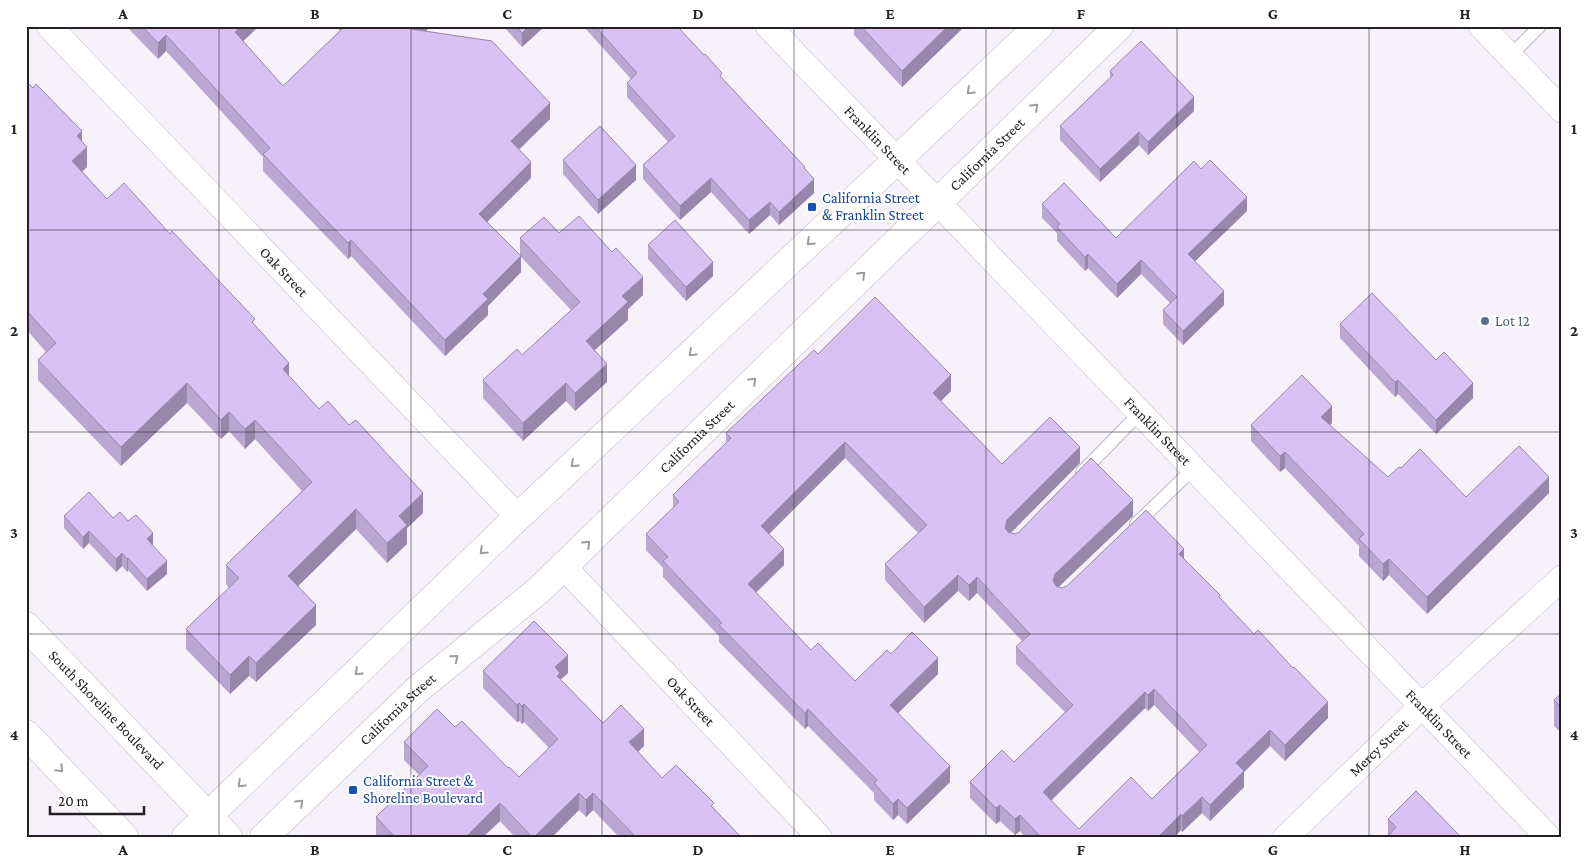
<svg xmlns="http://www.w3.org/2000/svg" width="1588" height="863" viewBox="0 0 1588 863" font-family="'Crimson Pro',serif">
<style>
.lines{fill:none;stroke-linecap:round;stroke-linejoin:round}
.lane-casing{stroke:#beb9c4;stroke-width:14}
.street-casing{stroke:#beb9c4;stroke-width:26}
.secondary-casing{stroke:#beb9c4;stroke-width:29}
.primary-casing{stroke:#beb9c4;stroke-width:29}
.lane{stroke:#fff;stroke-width:12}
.street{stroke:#fff;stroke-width:25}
.secondary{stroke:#fff;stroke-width:28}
.primary{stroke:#fff;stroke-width:28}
.wall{fill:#bba6d2;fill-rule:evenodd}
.shaded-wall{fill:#9987ab}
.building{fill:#dac1f4;stroke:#9987ab;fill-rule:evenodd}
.oneway{stroke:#9c9b9d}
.grid{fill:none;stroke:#232125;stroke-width:1;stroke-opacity:0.55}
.transit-dot{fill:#1a4fb4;stroke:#fff;stroke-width:2}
.service-dot{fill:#5c6f8a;stroke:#fff;stroke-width:2}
.labels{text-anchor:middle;stroke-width:4;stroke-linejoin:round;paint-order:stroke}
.street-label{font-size:15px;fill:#232125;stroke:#fff}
.transit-label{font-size:15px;fill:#164399;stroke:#fff;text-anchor:start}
.service-label{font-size:15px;fill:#4e5e75;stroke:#fff;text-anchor:start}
.neatline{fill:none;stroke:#232125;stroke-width:2}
.grid-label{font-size:16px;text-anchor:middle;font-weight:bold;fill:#232125}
</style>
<rect width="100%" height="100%" fill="#f7f1fc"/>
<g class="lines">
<defs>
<path id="lane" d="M1510,56L1540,26
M1082,472L1140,413
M1136,524L1193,469"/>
<g id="street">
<path id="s1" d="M49,26L518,517"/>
<path id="s2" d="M768,26L1548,837"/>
<path d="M1481,26L1562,110"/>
<path id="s3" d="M563,566L819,837"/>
<path id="s4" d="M1286,837L1422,706L1562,578"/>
</g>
<g id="secondary">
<path d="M186,837L518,517L1039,26"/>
<path id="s5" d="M264,837L418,689L539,590L1119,26"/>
</g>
<g id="primary">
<path id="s6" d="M26,626L228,837"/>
<path d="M26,734L124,837"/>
</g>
</defs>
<use href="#lane" class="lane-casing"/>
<use href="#street" class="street-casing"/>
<use href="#secondary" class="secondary-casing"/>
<use href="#primary" class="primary-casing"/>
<use href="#lane" class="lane"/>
<use href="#street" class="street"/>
<use href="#secondary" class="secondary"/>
<use href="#primary" class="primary"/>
</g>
<path class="wall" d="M126,26H259L243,41L283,86L340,31L336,26H431L426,31L550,119L519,150L531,178L487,222L520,256V238L559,233L643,295L628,309V320L595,350L607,382L575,411L566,401L523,441L483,398V380L522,355L571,310L521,257V272L488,306V315L445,356L351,256L348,259L263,171V157L166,51L158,59Z
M503,26H545L522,47Z
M583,26H677L722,78L805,169L814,193L779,225L770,215L749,234L711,192L680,220L643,179V165L668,142L627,97V83L631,79Z
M854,26H965L902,87L854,35Z
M1110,71L1194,111L1148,155L1139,145L1100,182L1060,140V126L1110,78Z
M26,85L82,142L87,167L82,171L107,199L170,234L255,325L289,376L319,409L423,513L407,528V544L387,563L356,529L298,586L316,625L256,682L249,676L230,694L186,649V629L229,588L226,584V565L302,491L255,439L245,449L229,431L221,439L187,403L121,466L38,380V360L46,352L26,329Z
M563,160L636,180L598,214L563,174Z
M1201,169L1247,211L1195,261L1224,305L1183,345L1163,324V310L1170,303L1141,274L1117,298L1088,268L1085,271L1057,241V233L1042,218V204L1116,238Z
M648,245L713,276L686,301L648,259Z
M1340,324L1436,360L1473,398L1436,434L1398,394L1395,397L1340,338Z
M818,354L951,391L941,401L1002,464L1080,463L1011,533L1015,534L1133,516L1059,587L1062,588L1184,558L1328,718L1285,761L1270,746L1244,772V787L1210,821L1202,813L1182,832L1181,830L1174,837H1025L1020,831L1015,835L1000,821L996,824L970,798V782L1014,762L1065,712L1016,664V647L1022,641L977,593L969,601L958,591L924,623L885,580V564L918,533L845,458L769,534L784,565L756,593L811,650L855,681L891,654L938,674L898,713L950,782L907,824L898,815L893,820L874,800V793L808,726L805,729L719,642V636L663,577V568L646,550V534L673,508V495L726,443V433ZM1154,705L1199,752L1152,799L1079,829L1051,801L1145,708L1148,711Z
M1332,423L1330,425L1388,477L1401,468L1466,497L1549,493L1427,614L1389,575L1383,581L1359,556V546L1285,468L1280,472L1251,441V425Z
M64,516L113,518L128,521L153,546L167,574L147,591L128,570L127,572L122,566L116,572L89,543L83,549L64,528Z
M483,671L568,673L560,680L603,723L644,746L638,752L662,778L714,808L741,837H619L593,810L586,817L579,810L552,837H515L500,821L483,837H378L376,835V817L419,775L404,760V742L455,727L519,777L549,748L524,722L522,724L519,721L517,722L483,688Z
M1562,693V734L1554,726V700Z
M1388,819L1461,837L1388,836Z"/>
<path class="shaded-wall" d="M242,26H259L235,49V32Z
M413,26H431L411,45V29Z
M529,26H545L522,47V33Z
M948,26H965L902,87V71Z
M166,35V51L158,59V43Z
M1194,97V111L1148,155V142Z
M550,103V119L511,157V141Z
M82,131V151L77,136Z
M1139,132V145L1100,182V169Z
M87,147V167L72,181V161Z
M531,162V178L479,230V214Z
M636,165V180L598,214V200Z
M711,178V192L680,220V206Z
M814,179V193L779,225V212Z
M1247,197V211L1188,268V254Z
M770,202V215L749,234V220Z
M351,240V256L348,259V243Z
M1088,254V268L1085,271V257Z
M521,256V272L488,306V315L445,356V340L483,294Z
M1141,260V274L1117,298V284Z
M713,262V276L686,301V287Z
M643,277V295L628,309V320L586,358V341L622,296Z
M1224,291V305L1183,345V331Z
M289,363V383L283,369Z
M607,364V382L575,411V393Z
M951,375V391L933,409V393Z
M1398,380V394L1395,397V382Z
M187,383V403L121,466V447Z
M566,383V401L523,441V423Z
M1473,383V398L1436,434V420Z
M1332,406V423L1321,433V417Z
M229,412V431L221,439V420Z
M255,420V439L245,449V429Z
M845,442V458L761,542V526Z
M1080,447V463L1007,536L1005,528L1007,520Z
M1285,452V468L1280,472V456Z
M1549,477V493L1427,614V597Z
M423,493V513L407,528V544L387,563V543L399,516Z
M1133,500V516L1055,590L1053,581L1055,574Z
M356,509V529L288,596V576Z
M89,531V543L83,549V537Z
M153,533V546L147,539Z
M784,549V565L748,600V584Z
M1184,549V565L1179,554Z
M122,553V566L116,572V559Z
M128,558V570L127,572V559Z
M1389,559V575L1383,581V564Z
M167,561V574L147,591V579Z
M958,575V591L924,623V607Z
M977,577V593L969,601V585Z
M316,605V625L256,682V663Z
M568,655V673L560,680V690L555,667Z
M249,656V676L230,694V675Z
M938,658V674L890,721V705Z
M1154,689V705L1148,711V695Z
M1145,692V708L1043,808V792Z
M1328,702V718L1285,761V745Z
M519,703V721L517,722V705Z
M524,704V722L522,724V706Z
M808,709V726L805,729V713Z
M644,729V746L629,760V742Z
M1270,730V746L1244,772V787L1210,821V805L1236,763Z
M950,766V782L907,824V808Z
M579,793V810L552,837H534Z
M593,793V810L586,817V800Z
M1202,797V813L1182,832V816Z
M898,799V815L893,820V804Z
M500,803V821L483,837H466Z
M1000,805V821L996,824V808Z
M1181,814V830L1174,837H1158Z
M1020,815V831L1015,835V819Z"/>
<path class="building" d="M142,26H242L235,32L283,86L345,26H413L411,29L492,41L550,103L511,141L531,162L479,214L521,256L483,294L488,299L445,340L351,240L348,243L263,154L270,148L166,35L158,43Z
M516,26H529L522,33Z
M595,26H677L704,55L705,54L722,73L720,76L805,167L804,168L814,179L779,212L770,202L749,220L711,178L680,206L643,165L675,136L627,83L637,73Z
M861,26H948L902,71Z
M1141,41L1194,97L1148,142L1139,132L1100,169L1060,126L1113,75L1110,71Z
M28,83L33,88L36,84L82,131L77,136L87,147L72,161L107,199L124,183L170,234L172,231L255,319L252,322L289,363L283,369L319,409L328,401L349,425L356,420L423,493L399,516L407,525L387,543L356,509L288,576L316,605L256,663L249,656L230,675L186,629L239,578L226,565L312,482L255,420L245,429L229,412L221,420L187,383L121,447L38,360L56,343L26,310V85Z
M600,126L636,165L598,200L563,160Z
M1210,160L1247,197L1188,254L1224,291L1183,331L1163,310L1177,297L1141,260L1117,284L1088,254L1085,257L1057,227L1060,224L1042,204L1064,183L1116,238L1194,161L1201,169Z
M579,216L612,252L616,248L643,277L622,296L628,302L586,341L607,364L575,393L566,383L523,423L483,380L517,349L522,355L580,302L520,238L544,217L559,233Z
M675,220L713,262L686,287L648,245Z
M1372,293L1436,360L1444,352L1473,383L1436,420L1398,380L1395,382L1340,324Z
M875,297L951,375L933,393L1002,464L1050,417L1080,447L1007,520L1005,528L1008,532L1015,534L1019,532L1091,458L1133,500L1055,574L1053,581L1056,586L1062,588L1067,586L1146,510L1184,549L1179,554L1220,595L1219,597L1254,634L1258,630L1293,668L1294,667L1328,702L1285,745L1270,730L1236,763L1244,771L1210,805L1202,797L1182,816L1181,814L1158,837H1041L1020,815L1015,819L1000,805L996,808L970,782L1002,750L1014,762L1073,705L1016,647L1030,634L977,577L969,585L958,575L924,607L885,564L927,525L845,442L761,526L784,549L748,584L811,650L818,643L855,681L887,650L891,654L912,632L938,658L890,705L950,766L907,808L898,799L893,804L874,783L877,780L808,709L805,713L719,625L722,623L663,561L668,557L646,534L679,502L673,495L731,438L726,433L814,350L818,354ZM1154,689L1207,745L1152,799L1131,777L1079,829L1043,792L1145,692L1148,695Z
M1302,375L1332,406L1321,417L1388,477L1399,467L1401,468L1420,449L1466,497L1519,446L1549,477L1427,597L1389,559L1383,564L1359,539L1364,534L1285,452L1280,456L1251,425Z
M89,492L113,518L120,512L128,521L136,515L153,533L147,539L167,561L147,579L128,558L127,559L122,553L116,559L89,531L83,537L64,516Z
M534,621L568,655L555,667L560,673L557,676L603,723L621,705L644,729L629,742L662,778L676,765L714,803L711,806L741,837H636L593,793L586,800L579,793L534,837H532L500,803L466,837H395L376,817L428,766L404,742L437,709L455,727L462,721L508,768L509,767L519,777L558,739L524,704L522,706L519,703L517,705L483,671Z
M1562,693V708L1554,700Z
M1416,791L1461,837H1387L1396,827L1388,819Z"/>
<defs><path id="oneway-chevron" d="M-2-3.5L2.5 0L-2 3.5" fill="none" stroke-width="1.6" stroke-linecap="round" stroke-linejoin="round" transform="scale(1.25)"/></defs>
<g class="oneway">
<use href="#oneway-chevron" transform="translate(970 91) rotate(137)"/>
<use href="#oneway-chevron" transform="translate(1035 107) rotate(-44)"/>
<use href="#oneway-chevron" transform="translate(810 242) rotate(137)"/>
<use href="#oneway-chevron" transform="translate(862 275) rotate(-44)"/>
<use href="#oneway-chevron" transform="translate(692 353) rotate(137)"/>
<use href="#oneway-chevron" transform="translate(753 381) rotate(-44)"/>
<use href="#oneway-chevron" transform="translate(574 464) rotate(137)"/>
<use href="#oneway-chevron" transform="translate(587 544) rotate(-44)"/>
<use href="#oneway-chevron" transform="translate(483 551) rotate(136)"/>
<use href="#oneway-chevron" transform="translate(455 658) rotate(-39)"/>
<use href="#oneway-chevron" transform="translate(358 672) rotate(136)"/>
<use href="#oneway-chevron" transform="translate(60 769) rotate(46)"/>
<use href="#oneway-chevron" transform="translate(241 784) rotate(136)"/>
<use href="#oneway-chevron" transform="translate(300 803) rotate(-44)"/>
</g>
<path class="grid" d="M219,26V837M411,26V837M602,26V837M794,26V837M986,26V837M1177,26V837M1369,26V837M26,230H1562M26,432H1562M26,634H1562"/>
<g class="transit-dot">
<rect x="807" y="202" width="10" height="10" rx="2.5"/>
<rect x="348" y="785" width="10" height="10" rx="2.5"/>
</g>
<circle class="service-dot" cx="1485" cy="321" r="5"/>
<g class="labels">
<g class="street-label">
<text dy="5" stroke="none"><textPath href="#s2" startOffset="158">Franklin Street</textPath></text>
<text dy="5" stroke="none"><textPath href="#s5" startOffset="995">California Street</textPath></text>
<text dy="5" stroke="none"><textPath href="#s1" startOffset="340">Oak Street</textPath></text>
<text dy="5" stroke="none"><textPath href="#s2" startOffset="562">Franklin Street</textPath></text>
<text dy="5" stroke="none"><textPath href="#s5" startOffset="590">California Street</textPath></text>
<text dy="5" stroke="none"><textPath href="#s3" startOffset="186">Oak Street</textPath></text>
<text dy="5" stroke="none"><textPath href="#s6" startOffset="116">South Shoreline Boulevard</textPath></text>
<text dy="5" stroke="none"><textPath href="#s5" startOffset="185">California Street</textPath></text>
<text dy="5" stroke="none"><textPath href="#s2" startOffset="968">Franklin Street</textPath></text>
<text dy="5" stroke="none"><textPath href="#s4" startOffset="129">Mercy Street</textPath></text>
</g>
<g class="transit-label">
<text x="822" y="203">California Street<tspan x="822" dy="17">&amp; Franklin Street</tspan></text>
<text x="363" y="786">California Street &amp;<tspan x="363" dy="17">Shoreline Boulevard</tspan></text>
</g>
<g class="service-label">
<text x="1495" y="326">Lot 12</text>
</g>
</g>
<rect width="1588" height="863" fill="none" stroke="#ffffff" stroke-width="55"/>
<path d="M50 806v8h94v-8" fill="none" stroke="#232125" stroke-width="2.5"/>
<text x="58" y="806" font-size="15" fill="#232125" stroke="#ffffff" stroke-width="4" paint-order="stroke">20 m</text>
<rect x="28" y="28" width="1532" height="808" class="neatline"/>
<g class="grid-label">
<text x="123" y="19">A</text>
<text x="315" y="19">B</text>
<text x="507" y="19">C</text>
<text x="698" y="19">D</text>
<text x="890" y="19">E</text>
<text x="1081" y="19">F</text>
<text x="1273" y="19">G</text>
<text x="1465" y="19">H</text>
<text x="14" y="134">1</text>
<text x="1574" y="134">1</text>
<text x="14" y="336">2</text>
<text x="1574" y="336">2</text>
<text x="14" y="538">3</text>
<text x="1574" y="538">3</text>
<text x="14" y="740">4</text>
<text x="1574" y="740">4</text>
<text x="123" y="855">A</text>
<text x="315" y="855">B</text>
<text x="507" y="855">C</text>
<text x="698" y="855">D</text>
<text x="890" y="855">E</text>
<text x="1081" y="855">F</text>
<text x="1273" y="855">G</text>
<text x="1465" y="855">H</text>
</g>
</svg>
